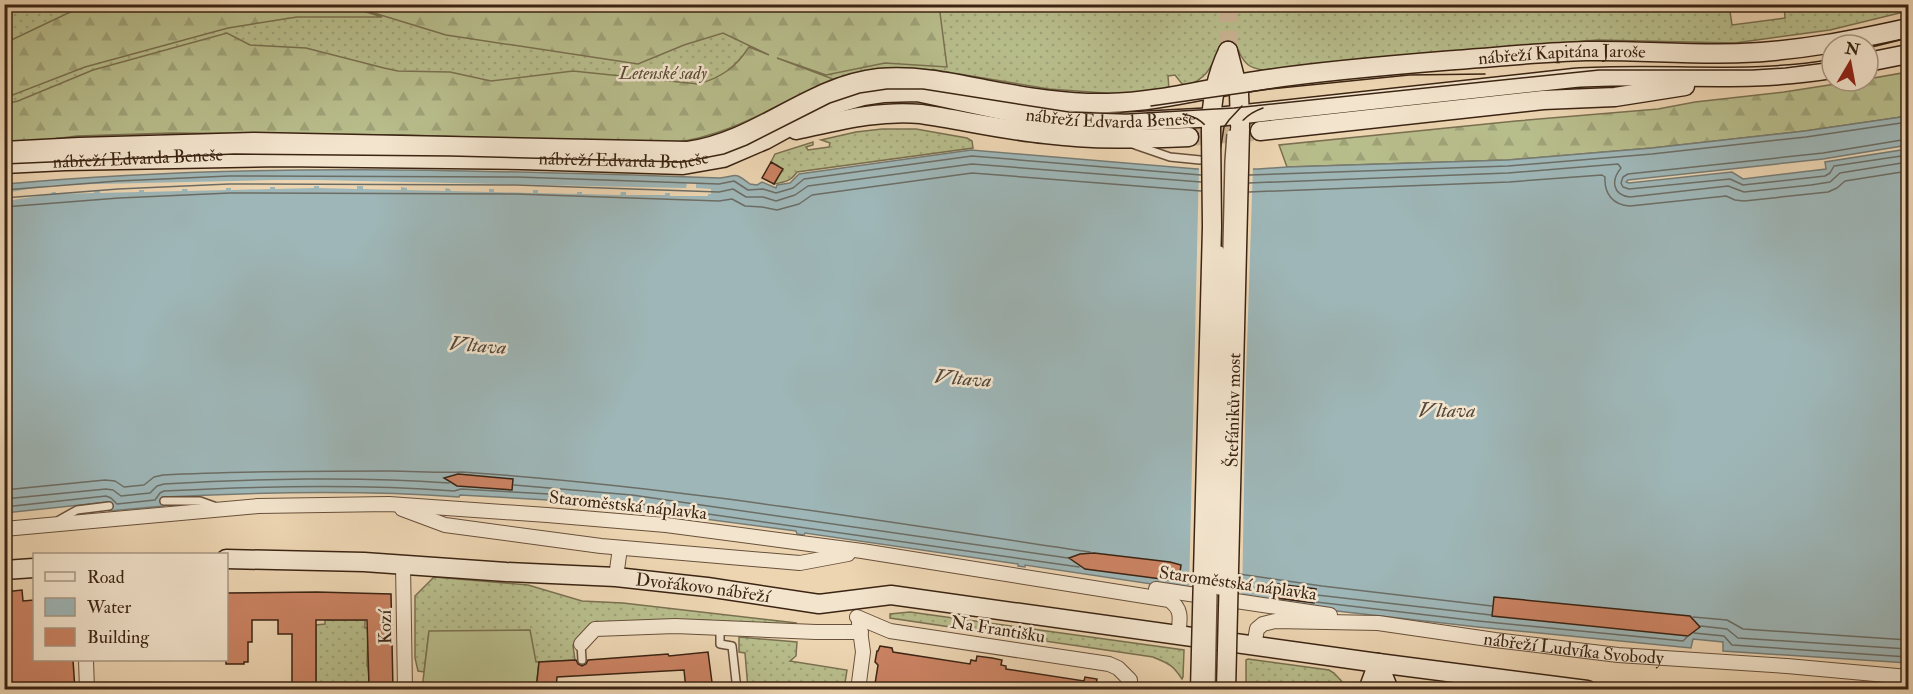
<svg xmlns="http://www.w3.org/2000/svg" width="1913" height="694" viewBox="0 0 1913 694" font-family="'IM FELL Double Pica',serif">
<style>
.grass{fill:url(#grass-dots);stroke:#7a7050;stroke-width:1.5}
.forest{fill:url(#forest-firs);stroke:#7a7050;stroke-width:1.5}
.garden{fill:#b8bd8c;stroke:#7a7050;stroke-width:1.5}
.water{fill:#9eb6b7;stroke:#767c75;stroke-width:1.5}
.pier{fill:#edd5b2}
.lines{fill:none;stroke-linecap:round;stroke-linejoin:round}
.shore{stroke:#6c6d65;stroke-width:1.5}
.building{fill:#cb8363;stroke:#3b2413;stroke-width:1.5}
.secondary-tunnel{stroke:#c9b292;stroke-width:18;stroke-dasharray:18 9;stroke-linecap:butt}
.lane-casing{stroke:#68503b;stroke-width:10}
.street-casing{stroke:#68503b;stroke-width:16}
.secondary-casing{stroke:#3b2413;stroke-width:21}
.lane{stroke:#f3e4cd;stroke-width:7}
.street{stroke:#f3e4cd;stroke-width:14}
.secondary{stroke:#f3e4cd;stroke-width:18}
.tram{stroke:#3b2413;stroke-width:1.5}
.lane-bridge-casing{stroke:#68503b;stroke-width:10;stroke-linecap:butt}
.secondary-bridge-casing{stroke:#3b2413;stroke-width:21;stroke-linecap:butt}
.lane-bridge{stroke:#f3e4cd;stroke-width:7}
.secondary-bridge{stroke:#f3e4cd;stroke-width:18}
.labels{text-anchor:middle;stroke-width:5;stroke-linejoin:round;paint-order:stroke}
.street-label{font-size:18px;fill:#3b2413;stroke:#f3e4cd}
.park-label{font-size:18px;font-style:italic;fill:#5a4a31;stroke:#f3e4cd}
.water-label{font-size:20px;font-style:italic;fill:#54483c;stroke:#f3e4cd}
</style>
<defs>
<pattern id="grass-dots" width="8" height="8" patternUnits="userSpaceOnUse" patternTransform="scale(1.5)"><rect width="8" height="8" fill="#b8bd8c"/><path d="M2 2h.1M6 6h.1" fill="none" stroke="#9fa278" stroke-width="1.8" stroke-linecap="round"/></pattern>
<pattern id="forest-firs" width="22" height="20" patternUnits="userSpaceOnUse" patternTransform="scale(1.5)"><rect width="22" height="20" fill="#b8bd8c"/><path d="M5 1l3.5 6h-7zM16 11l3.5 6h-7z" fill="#9fa278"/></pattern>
</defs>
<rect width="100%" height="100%" fill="#edd5b2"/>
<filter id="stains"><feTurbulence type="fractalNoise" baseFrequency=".00333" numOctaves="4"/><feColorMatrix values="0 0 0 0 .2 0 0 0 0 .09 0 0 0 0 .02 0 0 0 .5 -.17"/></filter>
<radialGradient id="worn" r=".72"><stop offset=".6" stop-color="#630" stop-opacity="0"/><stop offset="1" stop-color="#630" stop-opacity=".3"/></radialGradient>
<path class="grass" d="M1729,4L1732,25L1785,18L1784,5H1908V11L1830,30L1735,43L1597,40L1263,70C1249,68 1245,64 1239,52L1217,53C1211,70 1204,79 1187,86L1182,84L1175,75L1168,76L1169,89L1139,93L1118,94L1049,89L935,70L894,68L875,70L833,79L727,130L688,141L645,143L403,135L171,133L77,136L5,145L4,5Z
M882,129H916L967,138L972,141L973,148L797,172C791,181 785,182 774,184L782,169L771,162L775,154L813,142V145L806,147L808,150L829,147L830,143L821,140L856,132Z
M434,577L528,585L582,601L623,603L796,623L795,626L701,620L590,624L573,646L575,660L536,662L429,632L424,672L418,671L415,658V596Z
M910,612L1184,650L1183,677L1182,679C1172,664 1169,664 1153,657L890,618V614Z
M325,620H365V628H368L367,666L368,667L370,689H322V686H316V625L325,624Z
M739,637L797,642L796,656L790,661L847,670L844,689H748L745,653L739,652Z
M1248,659L1329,670L1334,673L1349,689H1246V660Z"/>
<path class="forest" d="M341,4L382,17H297L228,28L85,67L5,98V43L85,5Z
M348,5H939L947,67L885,63L826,75L777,58L833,79C779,103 730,137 670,143L403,135L171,133L77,136L5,145V104L18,101L93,70L227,33L250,45L306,48L384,68L398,71L450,72L491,81L573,71L698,84C721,78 736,67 749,47L769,55L723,33L684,45L638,64L446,35Z
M1908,72V116L1805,131L1652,148L1508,160L1287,167L1279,145L1516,121L1658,109L1695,102L1784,92L1855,81H1868V79Z"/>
<path class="garden" d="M530,630L536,662H539L536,689H422L429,631Z"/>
<path class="water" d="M1908,116V145L1823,159L1628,180L1626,182L1629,183L1732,172L1743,179L1826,169L1825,162L1908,149V663L1723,651V642L1693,639L1691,648L1478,627L1319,609L1025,565V567L1018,566V564L805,533L804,535L797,534L796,531L629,509V510H621L620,508L548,500L460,495L459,497C361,490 262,492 164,497V506L109,511L108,502L5,513L4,185L6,184C243,162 482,170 720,178C738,176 733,171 750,184L757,185L762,182L776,188L777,185L790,183L799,174L971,150L1197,169H1258L1287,167L1508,160L1652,148L1805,131Z"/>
<path class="pier" d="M1199,166H1253L1246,375L1242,600L1189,592Z
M273,180H316L686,188L687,183H696V188L711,189V194H708V196H670V193H665V195H626V192H621L620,195L582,194V192H577V194L538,193V190H533V193L494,192V189H489V192L451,191L450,189L446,188L445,191L407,190V188L401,187V190L363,189V186H357V189L319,188V186H314V188L275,189V187H270V189L231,190V188H226V190L188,191L187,189H182V191L144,192V190H139V192L100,193V191H95L94,193L56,194V192H52L51,194L13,200L12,198L8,199V201L5,202V193L52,185Z"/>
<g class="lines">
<path class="shore" d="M1908,139L1823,153L1628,174L1623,177L1621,183L1623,187L1629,189L1730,179L1743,185L1825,176L1830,173L1834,166L1908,155
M1249,175L1508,166L1652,154L1806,137L1908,122
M1249,183L1508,173L1618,164L1621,168C1611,180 1612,195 1630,197L1728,186L1744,192L1811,185L1830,182L1840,173L1908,162
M4,190L118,181L229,176L517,177L719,184L734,181L748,190L763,189L776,193L793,188L804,179L972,156L1201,175
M1249,192L1509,182L1602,175L1605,177C1604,194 1613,205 1630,206L1726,196L1735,200L1744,201L1828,192L1837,188L1845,181L1908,171
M4,198L118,189L229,184L516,185L719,192L733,189L746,197H763L776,201L795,195L808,186L972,164L1201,182
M4,207L119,198L230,193L516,194L719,201L732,199L745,206L762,207L777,210L799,204L812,195L972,173L1201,191
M514,485L632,495L1068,558
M4,490L105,480L115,481L124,487L144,485L154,477L163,475C238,471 313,471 389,471C413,471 438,473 462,472C673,486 881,521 1090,552
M4,499L106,489L113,490L121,496L150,493L157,486L164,484C258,479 354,476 449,483
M4,507L106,496L111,498L117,504L155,500L160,493L164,491C261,486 358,484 454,491L461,489L549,494L620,502L625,504L631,503L1079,567
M1239,574L1322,586L1492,606
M1317,595L1491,615
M1316,602L1478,621L1683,641L1687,637
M1693,617L1727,620L1743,629L1908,640
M1701,626L1727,629L1738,638L1908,649
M1694,633L1724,636L1732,645L1908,657"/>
</g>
<path class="building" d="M771,162L783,169L774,184L762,178Z
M458,474L513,479L512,490L457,486L444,478Z
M1094,553L1170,562L1181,565L1179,579L1169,580L1085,569L1069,558L1080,554Z
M1278,584L1316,589L1314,603L1276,598Z
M22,590L23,601L34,600V660H73L75,690H4V592Z
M317,592L391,594L393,690H370V686H369L367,620H316V690H292V634H278V620H252V642H248V662H244V664H226V593Z
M1494,597L1690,616L1700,627L1688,636L1492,616Z
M880,646L892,648L893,652L970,664L971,660L976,661L977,656L992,658L1002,660L1001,665L1006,666V669L1084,681L1085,677L1097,679L1095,690H874L878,665L875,662L877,651H878Z
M708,652L713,690H686L684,670L557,677L556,690H536L539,662L576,660L578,664L582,666L586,664L588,660L668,654L669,656Z"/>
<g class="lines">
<path class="secondary-tunnel" d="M1228,4V51
M1189,137L1253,132"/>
<defs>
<path id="lane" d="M1135,145L1170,157L1200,160
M164,501H200L214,506
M59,520L77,510L109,506
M720,627V644L732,646L737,690
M581,644L582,660"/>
<g id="street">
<path d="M402,509L445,525L601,546L800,563L848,554"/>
<path d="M4,529L258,506L389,504L547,515L666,525L862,551L1169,600C1183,609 1180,620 1178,635"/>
<path d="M403,564L405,690"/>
<path d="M616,577L620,548"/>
<path d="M1156,589L1330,615"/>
<path d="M857,617L890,631L1109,664L1118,668L1130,680L1129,690"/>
<path d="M581,644L595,629L675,626L816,632H861"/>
<path id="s1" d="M1254,646L1257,629L1263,624L1275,621L1378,623L1495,640L1618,655L1787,666L1908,677"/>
<path d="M86,660L87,690"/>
<path d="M858,690L863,652L859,623"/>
</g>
<g id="secondary">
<path d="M1228,51L1239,93L1240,125"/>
<path d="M1868,62L1908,54"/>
<path d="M796,130C838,121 878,110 921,114C962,120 1003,130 1045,134C1093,140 1140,139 1189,137"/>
<path d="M1211,130C1211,101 1216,76 1228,51"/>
<path d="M1260,131L1543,100L1615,97L1685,86"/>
<path id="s2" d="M4,151L79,147L254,142L688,151C759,141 808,86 879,78C915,75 949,82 984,89C1025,97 1067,104 1108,103C1162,102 1215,86 1269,79C1330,70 1393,65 1455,60C1499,57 1542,52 1586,51C1638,50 1690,55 1742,53C1798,51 1854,40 1908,28"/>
<path id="s3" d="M4,164L65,161L281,157L522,160L683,165L723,158L765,140L807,117L835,104L863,96L883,93L917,92L1015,113L1073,120L1122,122L1217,117L1574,78C1660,72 1747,84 1832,69"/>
<path id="s4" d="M226,559L364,562L506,572L616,577L707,587L819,604L891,595L1378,663L1587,690"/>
<path d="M4,570L34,568"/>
<path d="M1378,663L1389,690"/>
<path d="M1368,690L1378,663"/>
</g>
</defs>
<use href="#lane" class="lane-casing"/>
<use href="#street" class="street-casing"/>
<use href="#secondary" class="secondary-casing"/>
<use href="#lane" class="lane"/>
<use href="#street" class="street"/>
<use href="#secondary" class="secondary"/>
<g class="tram">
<path d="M1868,48L1908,38"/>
<path d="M1151,106L1270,89L1409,75L1485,74"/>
<path d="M1183,114C1202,117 1215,132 1218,150"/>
<path id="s5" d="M4,164L234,154L450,156L683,162L724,154L747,145L830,103L860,93L887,89H923L1069,112L1126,114L1234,108L1599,70H1752L1785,68L1832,62"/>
<path d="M1229,192C1229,158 1225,121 1263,108"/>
<path d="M1211,690L1220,252V152L1224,127L1229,120L1242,106"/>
</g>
<defs>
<path id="lane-bridge" d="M1219,591L1229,161L1231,134
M1211,690L1220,250"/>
<g id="secondary-bridge">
<path d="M1200,690L1212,227L1211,131"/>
<path id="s6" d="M1226,690L1240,129"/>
</g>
</defs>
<use href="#lane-bridge" class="lane-bridge-casing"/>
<use href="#secondary-bridge" class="secondary-bridge-casing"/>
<use href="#lane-bridge" class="lane-bridge"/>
<use href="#secondary-bridge" class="secondary-bridge"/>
</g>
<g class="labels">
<g class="street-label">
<text dy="6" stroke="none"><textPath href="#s2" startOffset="1578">nábřeží Kapitána Jaroše</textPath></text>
<text dy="6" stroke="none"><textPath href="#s3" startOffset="1124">nábřeží Edvarda Beneše</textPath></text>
<text dy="6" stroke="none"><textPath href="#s5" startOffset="134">nábřeží Edvarda Beneše</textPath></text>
<text dy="6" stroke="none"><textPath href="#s5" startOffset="620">nábřeží Edvarda Beneše</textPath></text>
<text dy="6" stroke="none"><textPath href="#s6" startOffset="280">Štefánikův most</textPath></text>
<text transform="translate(628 505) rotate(6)" y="6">Staroměstská náplavka</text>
<text transform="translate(1238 583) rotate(8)" y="6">Staroměstská náplavka</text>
<text dy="6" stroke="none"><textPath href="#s4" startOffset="478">Dvořákovo nábřeží</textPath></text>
<text transform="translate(385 627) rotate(-91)" y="6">Kozí</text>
<text transform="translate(998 629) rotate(9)" y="6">Na Františku</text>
<text dy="6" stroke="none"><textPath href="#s1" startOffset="338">nábřeží Ludvíka Svobody</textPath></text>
</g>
<g class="park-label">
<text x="663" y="79">Letenské sady</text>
</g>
<g class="water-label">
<text transform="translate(478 345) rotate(4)" y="7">Vltava</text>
<text transform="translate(963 378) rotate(4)" y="7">Vltava</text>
<text x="1447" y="417">Vltava</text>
</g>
</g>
<rect width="1913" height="694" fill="none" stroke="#edd5b2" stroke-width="24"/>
<rect x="6" y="6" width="1901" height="682" fill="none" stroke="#3b2413" stroke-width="3"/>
<rect x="12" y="12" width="1889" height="670" fill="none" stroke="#3b2413" stroke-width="1.5"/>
<rect x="33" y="553" width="195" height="108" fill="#f3e4cd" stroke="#a99783" stroke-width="1.5"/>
<rect x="45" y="572" width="30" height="9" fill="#f3e4cd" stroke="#a99783" stroke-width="1.5"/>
<text x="87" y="583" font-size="18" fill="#3b2413">Road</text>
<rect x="45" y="598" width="30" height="18" fill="#9eb6b7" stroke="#a99783" stroke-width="1.5"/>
<text x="87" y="613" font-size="18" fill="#3b2413">Water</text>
<rect x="45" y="628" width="30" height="18" fill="#cb8363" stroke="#a99783" stroke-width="1.5"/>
<text x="87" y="643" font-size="18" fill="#3b2413">Building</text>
<g transform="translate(1850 63) rotate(10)"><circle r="28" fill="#f3e4cd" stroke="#a99783" stroke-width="1.5"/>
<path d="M0-4.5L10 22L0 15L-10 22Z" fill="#8f2418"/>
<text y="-9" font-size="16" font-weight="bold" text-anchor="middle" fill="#3b2413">N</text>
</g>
<rect width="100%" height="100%" filter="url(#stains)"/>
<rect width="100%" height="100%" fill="url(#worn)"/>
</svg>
